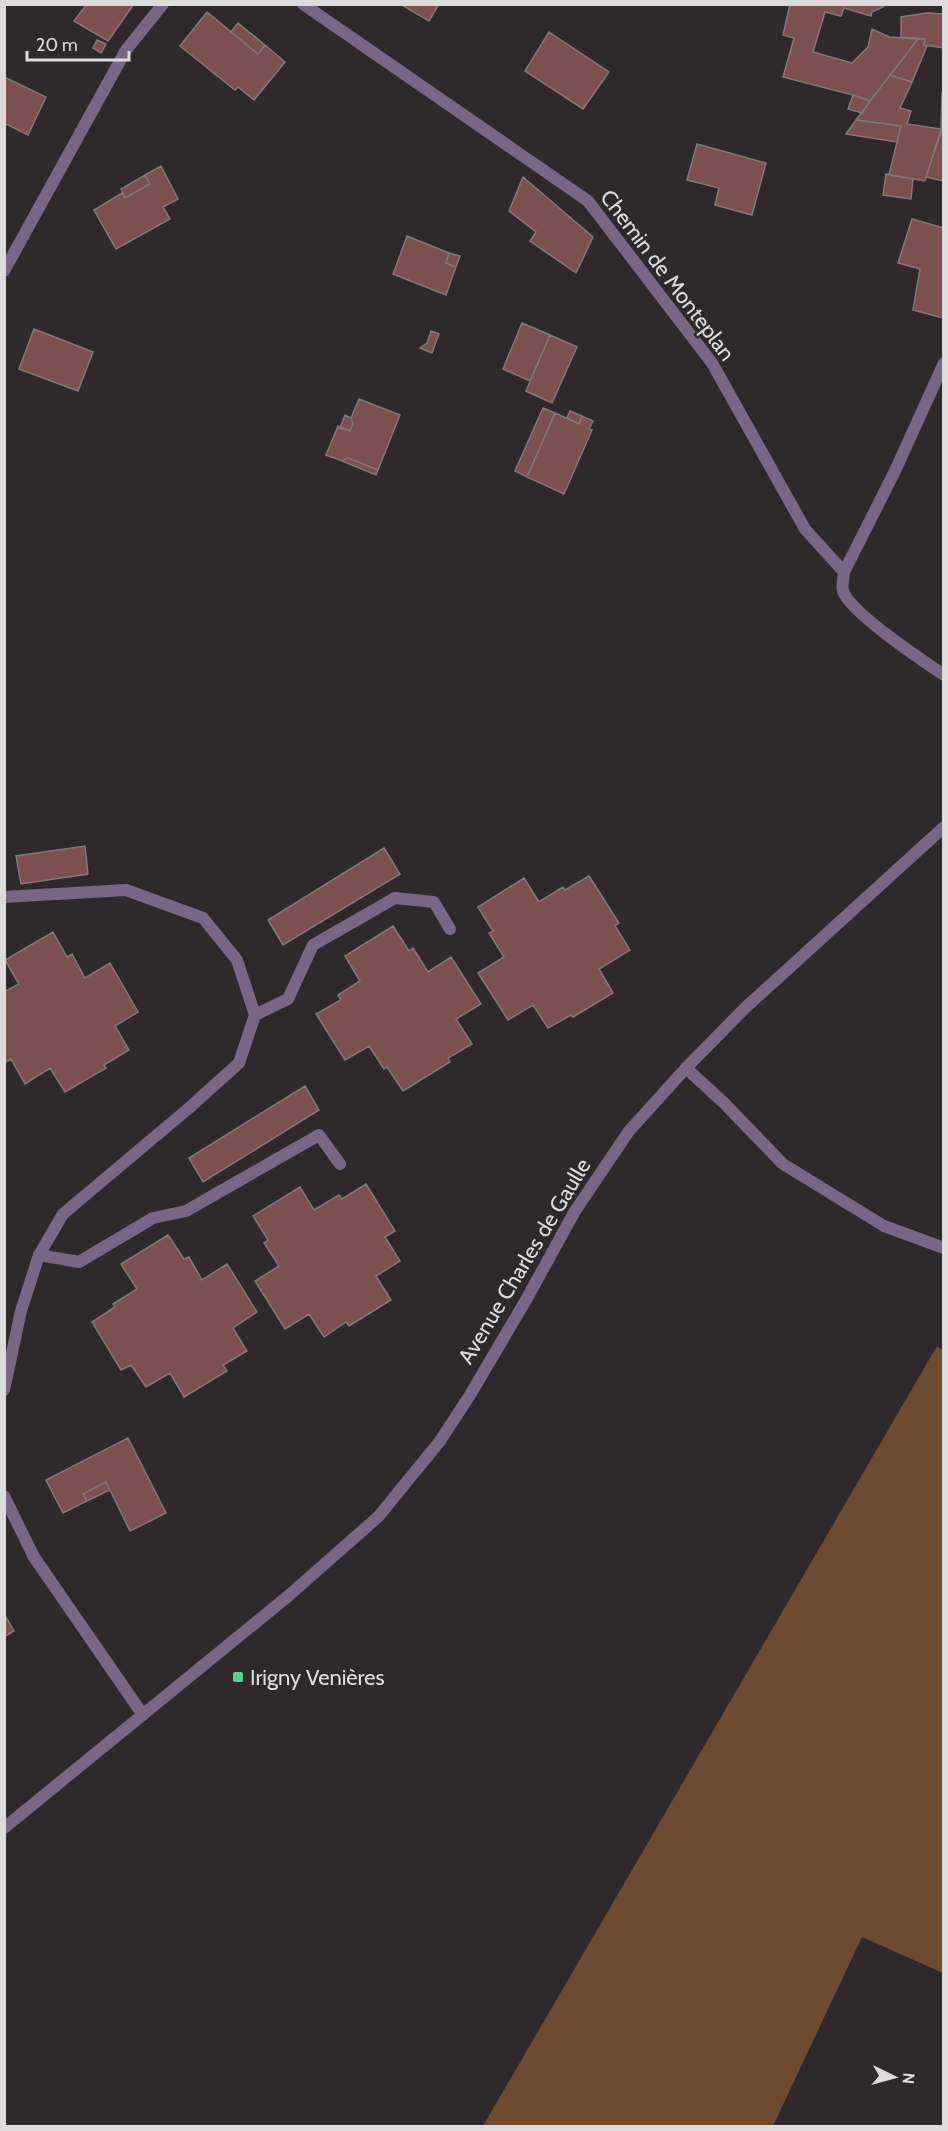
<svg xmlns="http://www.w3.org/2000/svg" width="948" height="2131" viewBox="0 0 948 2131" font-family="Cabin,sans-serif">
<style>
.forest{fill:#6d4a32}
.building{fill:#7c504f;stroke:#817979;stroke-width:1.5}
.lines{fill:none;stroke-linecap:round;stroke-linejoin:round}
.service{stroke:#796585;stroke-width:12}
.minor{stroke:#796585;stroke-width:12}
.tertiary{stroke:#796585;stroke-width:12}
.poi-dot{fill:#54d396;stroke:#2f292c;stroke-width:2}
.labels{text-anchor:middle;stroke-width:5;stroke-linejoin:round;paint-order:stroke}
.street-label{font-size:22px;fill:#dedbdc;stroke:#2f292c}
.poi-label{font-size:22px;fill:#dedbdc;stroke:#2f292c;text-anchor:start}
</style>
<rect width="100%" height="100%" fill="#2f292c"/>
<path class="forest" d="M937,1346L944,1352L943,1973L862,1937L773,2126H483Z"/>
<path class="building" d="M87,4H134L108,41L74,21Z
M400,4H439L429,21Z
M790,4H884L883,7L872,12L871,16L844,8L841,16L825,12L813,52L852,63L868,47L872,29L889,37L918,39L870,101L853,95L783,77L794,38L783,35Z
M207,12L258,54L265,45L285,62L254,100L238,87L235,90L180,46Z
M927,13L944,14V48L924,45L925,39L901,37V17Z
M238,23L265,45L258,54L231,32Z
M549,32L609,72L583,109L525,71Z
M918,39H925L924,45L927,46L912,82L890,75Z
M97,40L106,44L101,53L93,48Z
M890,75L912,82L900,108L911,111L907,124L941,129L925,181L889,175L901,126L856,120Z
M4,77L46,97L28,135L4,123Z
M942,93H944V181L926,177L941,132Z
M853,95L870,101L862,113L848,109Z
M856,120L901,126L897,142L846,134Z
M697,144L766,163L752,215L715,205L719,188L687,180Z
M161,166L178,199L163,207L170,219L116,249L94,210L122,193L125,198L150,184L145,175Z
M886,174L913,179L911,199L883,195Z
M145,175L150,184L125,198L121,189Z
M523,177L593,237L576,273L530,241L536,232L509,211Z
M912,219L944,228L943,318L913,310L920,269L898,263Z
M407,236L449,253L446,263L456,267L446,295L393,274Z
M449,253L460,256L456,267L446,263Z
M522,323L550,335L530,381L503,369Z
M34,329L93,352L78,391L19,369Z
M431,331L439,334L432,353L420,348L427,343Z
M550,335L577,347L552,403L526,391Z
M359,399L400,415L378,470L348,458L342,461L326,455L338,426L350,431L353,424L351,418Z
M543,408L555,413L527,477L515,471Z
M570,411L582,416L579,424L567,418Z
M555,413L579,424L582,416L593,421L589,429L592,430L564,494L527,477Z
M345,415L351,418L353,424L350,431L340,428Z
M348,458L378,470L376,475L342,461Z
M85,846L88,874L21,884L16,856Z
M384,848L400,874L283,945L268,920Z
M589,876L619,923L615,926L630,950L599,969L613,993L573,1017L571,1015L548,1028L533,1005L508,1020L478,973L504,957L489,933L493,931L478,907L524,878L539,902L563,887L565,890Z
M393,926L409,951L413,948L428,972L451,957L481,1004L456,1019L472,1044L448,1058L450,1062L403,1091L387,1067L384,1069L369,1046L345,1060L316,1014L341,1000L338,995L360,981L345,956Z
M53,932L67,957L72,954L85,978L110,963L138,1012L115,1026L129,1050L104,1065L106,1068L65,1092L50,1068L25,1084L11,1059L4,1063V992L19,984L5,960Z
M305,1086L319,1110L203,1182L189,1158Z
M366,1184L395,1231L385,1237L400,1261L376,1276L391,1300L349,1326L346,1322L324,1337L309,1314L285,1329L255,1281L279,1266L264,1243L268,1240L253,1216L300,1187L314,1210L339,1195L342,1199Z
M168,1235L184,1259L189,1257L202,1280L227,1264L257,1312L233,1328L247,1351L223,1365L227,1371L184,1397L170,1373L146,1387L131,1365L121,1370L92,1322L115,1307L113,1304L137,1289L121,1264Z
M128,1438L166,1513L130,1531L106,1482L83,1494L87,1501L63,1513L46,1480Z
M106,1482L110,1490L87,1501L83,1494Z
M4,1614L14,1631L4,1637Z"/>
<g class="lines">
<path class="service" d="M255,1015L288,999L313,945L395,898L434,902L450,929
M686,1068L724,1103L783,1164L884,1226L944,1248
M39,1255L79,1262L153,1218L186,1211L319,1135L340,1164"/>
<path class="minor" d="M303,4L588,201L712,363L805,529L844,572
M4,271L126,50L163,4
M944,363L895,471L844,572C844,578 841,586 843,591C850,612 923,661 944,675
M4,897L126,890L203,918L237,960L255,1015L239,1063L189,1108L63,1214L39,1255L21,1311L4,1390
M4,1496L34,1557L143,1715"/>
<path class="tertiary" d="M4,1828L287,1597L378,1517L440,1441L470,1395L526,1300L575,1211L629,1131L686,1068L745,1008L944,827"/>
</g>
<rect class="poi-dot" x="232" y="1671" width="12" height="12" rx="3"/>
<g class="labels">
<g class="street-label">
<text transform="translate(668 275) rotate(53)" y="8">Chemin de Monteplan</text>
<text transform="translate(524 1261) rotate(-59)" y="8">Avenue Charles de Gaulle</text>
</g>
<g class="poi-label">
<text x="250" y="1685">Irigny Venières</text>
</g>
</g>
<rect width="948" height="2131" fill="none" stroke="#dedbdc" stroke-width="12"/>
<g transform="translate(894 2077) rotate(95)" stroke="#2f292c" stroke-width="4.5" paint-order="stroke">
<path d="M0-4.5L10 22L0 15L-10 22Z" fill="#dedbdc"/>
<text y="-9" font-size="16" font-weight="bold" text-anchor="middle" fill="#dedbdc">N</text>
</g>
<path d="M27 51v9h102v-9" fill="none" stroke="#dedbdc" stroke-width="3"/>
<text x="36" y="51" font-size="18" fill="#dedbdc" stroke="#2f292c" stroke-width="4.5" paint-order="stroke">20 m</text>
</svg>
